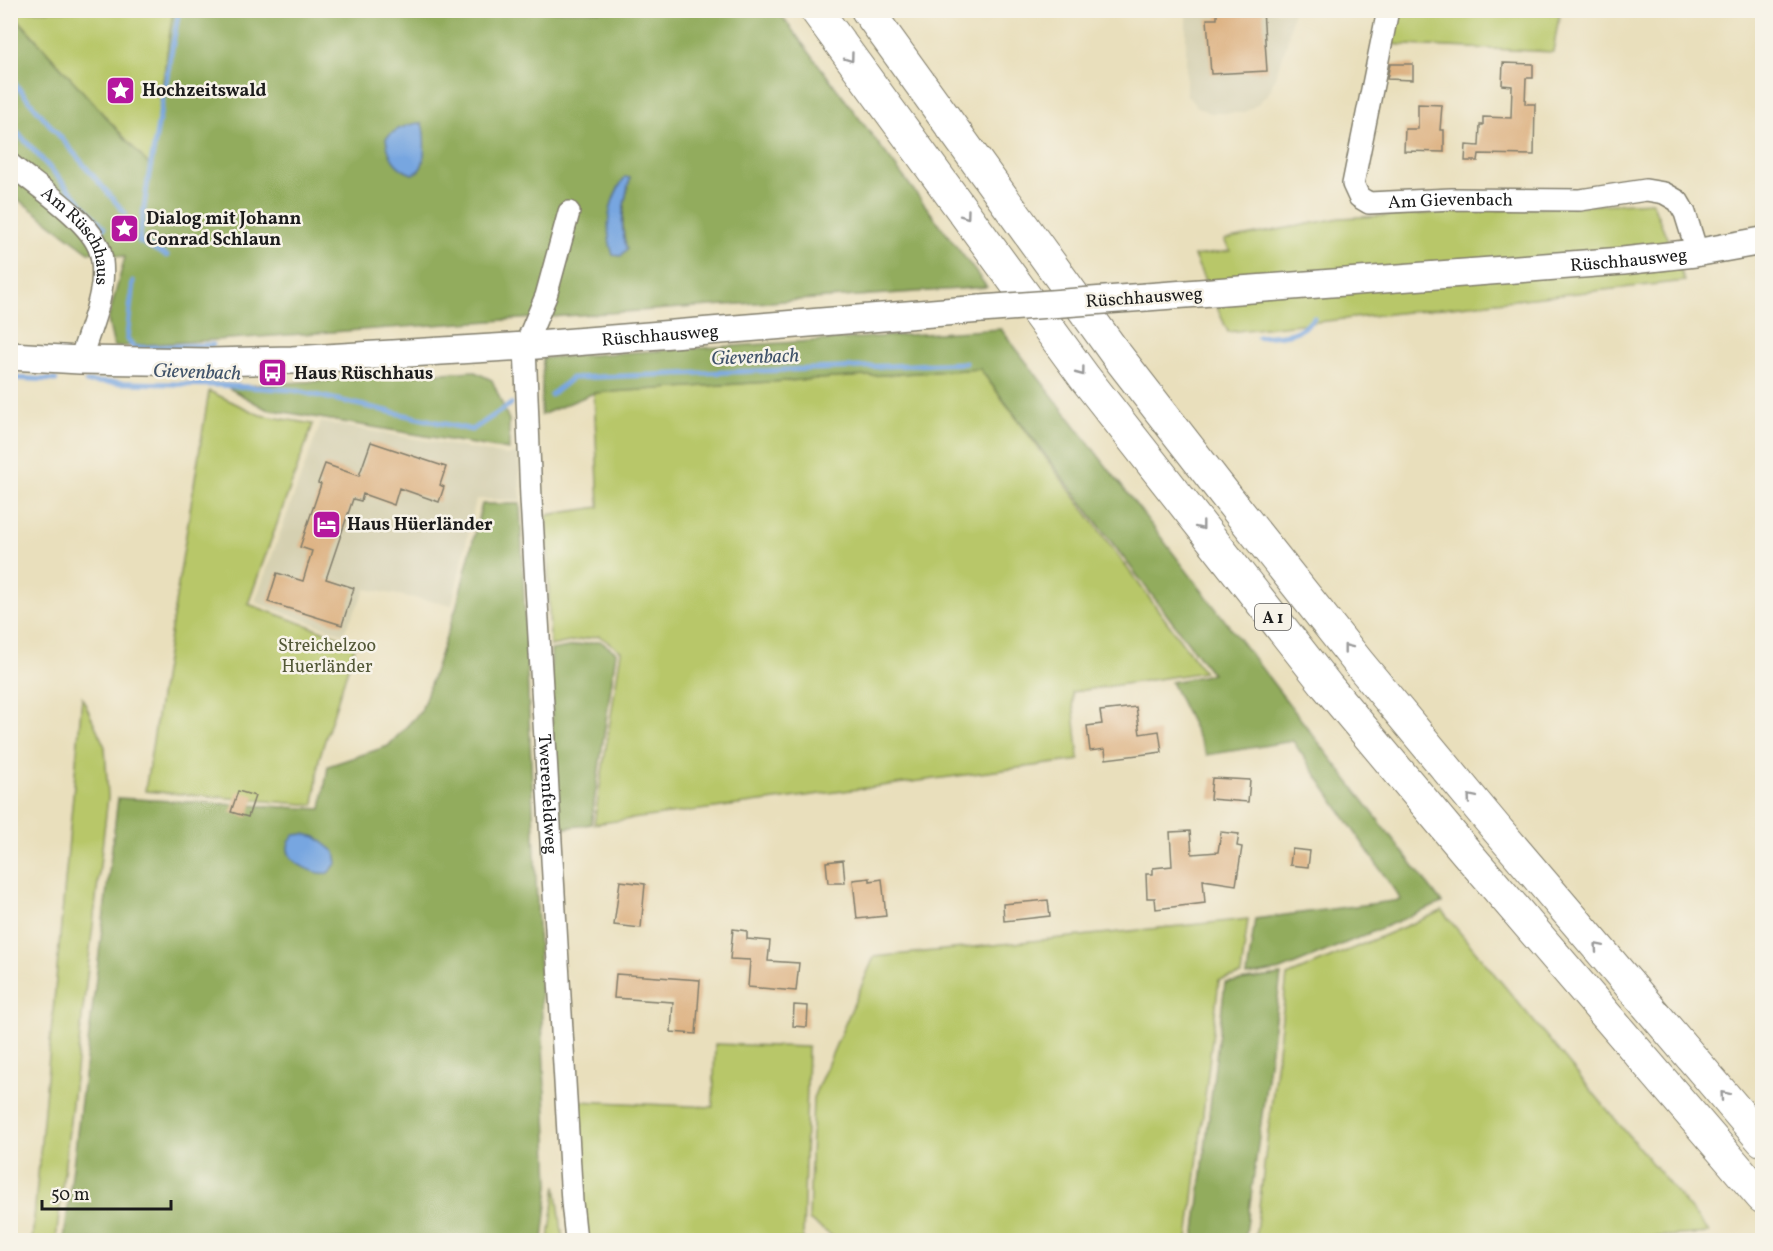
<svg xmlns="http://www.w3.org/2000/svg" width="1773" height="1251" viewBox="0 0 1773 1251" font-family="Vollkorn,serif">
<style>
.built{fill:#d5d0b1}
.green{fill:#b8c769;stroke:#6a7242;stroke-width:1.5}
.forest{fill:#92ac5d;stroke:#57643c;stroke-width:1.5;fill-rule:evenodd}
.water{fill:#77a6e0;stroke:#4a617e;stroke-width:1.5}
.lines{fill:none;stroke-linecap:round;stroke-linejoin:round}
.stream{stroke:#77a6e0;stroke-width:5}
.building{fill:#deb485}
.minor-casing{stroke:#827e6c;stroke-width:24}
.major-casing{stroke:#827e6c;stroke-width:30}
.highway-casing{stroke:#827e6c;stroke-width:34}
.minor{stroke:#fff;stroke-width:21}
.major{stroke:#fff;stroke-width:27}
.highway{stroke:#fff;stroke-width:32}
.major-bridge-casing{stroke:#827e6c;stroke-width:30;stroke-linecap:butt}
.major-bridge{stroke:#fff;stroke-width:27}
.oneway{stroke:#999}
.labels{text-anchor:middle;stroke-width:5;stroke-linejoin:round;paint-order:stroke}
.shield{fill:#f7f3e8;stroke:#5e5c59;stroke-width:1.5}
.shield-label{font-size:16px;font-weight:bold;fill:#1c1c1c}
.poi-label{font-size:18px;font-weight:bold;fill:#1c1c1c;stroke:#f7f3e8;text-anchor:start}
.street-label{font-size:18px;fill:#1c1c1c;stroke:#f7f3e8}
.park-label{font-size:18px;fill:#535837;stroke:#f7f3e8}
.water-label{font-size:20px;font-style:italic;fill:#40536a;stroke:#f7f3e8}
</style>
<rect width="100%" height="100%" fill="#f7f3e8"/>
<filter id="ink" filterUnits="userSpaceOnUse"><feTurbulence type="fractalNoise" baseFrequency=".0167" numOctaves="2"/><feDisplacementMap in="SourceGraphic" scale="12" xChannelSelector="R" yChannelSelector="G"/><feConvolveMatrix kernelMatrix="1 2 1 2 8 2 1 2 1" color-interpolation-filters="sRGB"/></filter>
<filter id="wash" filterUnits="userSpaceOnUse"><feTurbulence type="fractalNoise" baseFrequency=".008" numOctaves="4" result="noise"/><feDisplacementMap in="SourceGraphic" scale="24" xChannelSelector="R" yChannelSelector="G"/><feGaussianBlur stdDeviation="1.35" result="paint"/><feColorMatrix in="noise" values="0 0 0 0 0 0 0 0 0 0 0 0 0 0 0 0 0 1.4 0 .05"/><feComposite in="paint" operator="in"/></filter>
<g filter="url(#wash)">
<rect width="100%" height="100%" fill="#e9dfbc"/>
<path class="built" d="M1186,11H1293L1287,43L1270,91L1258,104L1243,113H1210L1196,106L1186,94Z
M321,422L506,455L518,453L521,500L476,499L452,605L366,589L343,634L255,602Z"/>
<path class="green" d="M11,11H173L151,168Z
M1392,11H1560L1553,52L1385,44Z
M1652,202L1685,281L1228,332L1194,256L1230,251L1224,240L1340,218Z
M980,369L1204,672L1072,692L1079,760L594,824L621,651L599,636L550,646L547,515L599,507L594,393Z
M209,391L260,415L313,424L248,604L356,643L319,759L314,805L145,791Z
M82,697L105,747L108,797L56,1240H32Z
M1442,911L1710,1233L1610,1240H1255L1287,976Z
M1248,919L1241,975L1219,980L1188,1240H838L809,1220L813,1098L874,957Z
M715,1044L808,1047L803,1240H583L578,1101L713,1107Z
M556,1185L563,1240H549Z"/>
<path class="forest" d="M10,11L151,167L173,11H778L987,287L114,347L108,320L125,257L89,252L11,194ZM625,178H630C624,202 619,225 627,249L613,255Z
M1001,329L1442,903L1281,970L1247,976L1255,919L1401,900L1293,741L1207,755L1171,682L1212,674L980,369L594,393L541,415L543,358Z
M473,371L492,380L509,420V450L266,409L227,387Z
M482,504H520L549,1185L543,1240H64L118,798L321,809L328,766L388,746L421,711L457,605Z
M600,641L616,652L591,824L553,830L551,650Z
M1281,975L1245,1240H1194L1225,983Z"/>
<path class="water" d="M418,123L422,124C425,132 426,162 420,169C418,172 417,172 412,174C395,168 388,156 386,138C395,129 406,125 418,123Z
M625,177L630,178C624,202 618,225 627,249L621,256L613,255C604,227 608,201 625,177Z
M304,834L316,837L335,852L337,863L328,873C316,875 289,864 288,849C287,844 291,839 294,835Z"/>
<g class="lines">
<path class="stream" d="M10,78L125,213
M10,124L104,228
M167,256L139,241L148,180L179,10
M133,281L127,338L134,348L213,345
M1258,337C1282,335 1297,337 1314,318
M10,378L56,380
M86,382L219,385L293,390L472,430L511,404
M551,395L572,378L966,363"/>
</g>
<g id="blocks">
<path class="building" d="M1217,10H1263L1267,71L1211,74L1207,19H1217Z
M1503,63L1533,64V78H1526L1525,104H1535L1534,155L1479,154L1478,161H1465L1466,145L1479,146L1480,125H1483V117L1511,118L1512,86L1502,85Z
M1390,64H1413V80L1387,79Z
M1418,104L1442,105L1440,130H1444V152L1404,151L1405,129H1418Z
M371,442L446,467L440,485L444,487L439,502L399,488L394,505L363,494L361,501L353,499L326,579L354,588L342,625L268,602L277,573L303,581L312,551L300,547L321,484L318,483L325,464L359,476Z
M1136,707L1140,734L1159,731L1162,752L1106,759L1105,749L1090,751L1087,726L1102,724L1100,711Z
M1212,778L1250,780L1248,802L1210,799Z
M238,791L255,796L248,817L231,812Z
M1190,831L1192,854L1218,852L1221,832L1239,834L1237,846L1242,847L1236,885L1203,880L1205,903L1156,909L1155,898H1147L1146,874H1153V868L1172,866L1170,832Z
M1292,849L1310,851L1308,867L1290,865Z
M843,860L845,883H828L826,862Z
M870,878V881L882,879L886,916L857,919L853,880Z
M620,881L645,884L641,928L614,925Z
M1048,900L1050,916L1004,921L1003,904Z
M733,929L747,931V939L770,941L768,961L799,963L796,991L748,987L750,960L730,959Z
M616,974L700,980L696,1034L671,1032L673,1002L614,998Z
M794,1005L808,1006L807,1027L793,1026Z"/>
</g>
</g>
<g filter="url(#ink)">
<use href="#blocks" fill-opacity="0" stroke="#827e6c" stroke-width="1.5"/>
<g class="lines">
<defs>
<g id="minor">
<path id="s1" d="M1388,10L1353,184L1359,197L1369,203L1452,199L1580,200L1646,190L1664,193L1678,201L1685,213L1694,242L1695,253"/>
<path id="s2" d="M10,164C35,185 91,221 100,251C103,261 103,273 102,284C99,310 88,335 80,360"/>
<path id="s3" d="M569,212L546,296L525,346L531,499L572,1202L576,1240"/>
</g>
<g id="major">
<path id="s4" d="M1146,297L1623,261L1695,253L1762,241"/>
<path id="s5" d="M10,356L80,360L211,362L292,360L525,346L981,309"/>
</g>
<path id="highway" d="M816,10L1085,378L1327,686L1466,852L1762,1197
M867,10L1115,353L1223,492L1358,662L1495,827L1762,1140"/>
</defs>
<use href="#minor" class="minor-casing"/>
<use href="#major" class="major-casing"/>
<use href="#highway" class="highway-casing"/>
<use href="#minor" class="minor"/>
<use href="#major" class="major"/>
<use href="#highway" class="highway"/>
<defs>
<path id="major-bridge" d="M981,309L1146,297"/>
</defs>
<use href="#major-bridge" class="major-bridge-casing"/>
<use href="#major-bridge" class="major-bridge"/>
</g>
<defs><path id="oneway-chevron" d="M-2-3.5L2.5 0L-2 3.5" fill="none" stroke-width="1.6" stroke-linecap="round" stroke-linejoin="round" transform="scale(1.5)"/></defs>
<g class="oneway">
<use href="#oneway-chevron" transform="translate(850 58) rotate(54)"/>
<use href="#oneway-chevron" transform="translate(966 215) rotate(54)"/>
<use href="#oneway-chevron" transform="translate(1081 372) rotate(53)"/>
<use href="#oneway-chevron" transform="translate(1201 526) rotate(52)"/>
<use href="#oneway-chevron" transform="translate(1347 648) rotate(-128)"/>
<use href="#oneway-chevron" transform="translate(1471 798) rotate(-130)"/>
<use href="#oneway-chevron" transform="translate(1598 947) rotate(-131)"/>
<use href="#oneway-chevron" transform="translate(1724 1095) rotate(-131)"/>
</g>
</g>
<defs>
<symbol id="sight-square" viewBox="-11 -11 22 22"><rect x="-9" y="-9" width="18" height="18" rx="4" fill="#b5179e" stroke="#f7f3e8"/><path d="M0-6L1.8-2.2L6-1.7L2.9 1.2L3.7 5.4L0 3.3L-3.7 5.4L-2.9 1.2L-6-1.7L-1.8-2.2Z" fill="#fff"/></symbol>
<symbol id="bus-square" viewBox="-11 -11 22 22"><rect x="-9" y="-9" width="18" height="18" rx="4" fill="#b5179e" stroke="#f7f3e8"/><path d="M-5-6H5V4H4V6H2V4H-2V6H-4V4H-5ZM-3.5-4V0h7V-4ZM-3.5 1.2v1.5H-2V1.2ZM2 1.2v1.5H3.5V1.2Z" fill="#fff"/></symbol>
<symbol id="hotel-square" viewBox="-11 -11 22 22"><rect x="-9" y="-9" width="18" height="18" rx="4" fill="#b5179e" stroke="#f7f3e8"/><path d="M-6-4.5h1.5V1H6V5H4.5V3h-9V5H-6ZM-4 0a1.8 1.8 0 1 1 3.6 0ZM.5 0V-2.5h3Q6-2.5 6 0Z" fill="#fff"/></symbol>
</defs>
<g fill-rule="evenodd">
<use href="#sight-square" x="104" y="74" width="33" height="33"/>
<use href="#sight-square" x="108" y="212" width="33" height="33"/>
<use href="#bus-square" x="256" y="356" width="33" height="33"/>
<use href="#hotel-square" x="310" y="508" width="33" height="33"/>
</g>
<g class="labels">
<rect class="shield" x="1255" y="604" width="36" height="26" rx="4.5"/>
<g class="shield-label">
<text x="1273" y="623">A 1</text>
</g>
<g class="poi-label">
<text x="142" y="96">Hochzeitswald</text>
<text x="146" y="224">Dialog mit Johann<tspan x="146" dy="21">Conrad Schlaun</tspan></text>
<text x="294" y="379">Haus Rüschhaus</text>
<text x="347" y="530">Haus Hüerländer</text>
</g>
<g class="street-label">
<text dy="6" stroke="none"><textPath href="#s1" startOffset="285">Am Gievenbach</textPath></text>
<text dy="6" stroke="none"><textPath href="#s2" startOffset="102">Am Rüschhaus</textPath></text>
<text dy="6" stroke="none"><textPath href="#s4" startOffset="484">Rüschhausweg</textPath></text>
<text transform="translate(1144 297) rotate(-4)" y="6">Rüschhausweg</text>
<text dy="6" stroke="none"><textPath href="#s5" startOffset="651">Rüschhausweg</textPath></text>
<text dy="6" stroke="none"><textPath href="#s3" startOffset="590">Twerenfeldweg</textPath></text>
</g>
<g class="park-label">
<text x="327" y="651">Streichelzoo<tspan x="327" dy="21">Huerländer</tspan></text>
</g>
<g class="water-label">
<text transform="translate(755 356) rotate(-2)" y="7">Gievenbach</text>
<text transform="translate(197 371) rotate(2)" y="7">Gievenbach</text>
</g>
</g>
<rect width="1773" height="1251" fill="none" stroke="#f7f3e8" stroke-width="36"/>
<path d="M42 1200v9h129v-9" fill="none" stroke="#1c1c1c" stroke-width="3"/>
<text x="51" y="1200" font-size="18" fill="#1c1c1c" stroke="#f7f3e8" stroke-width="4.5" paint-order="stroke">50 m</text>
</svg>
